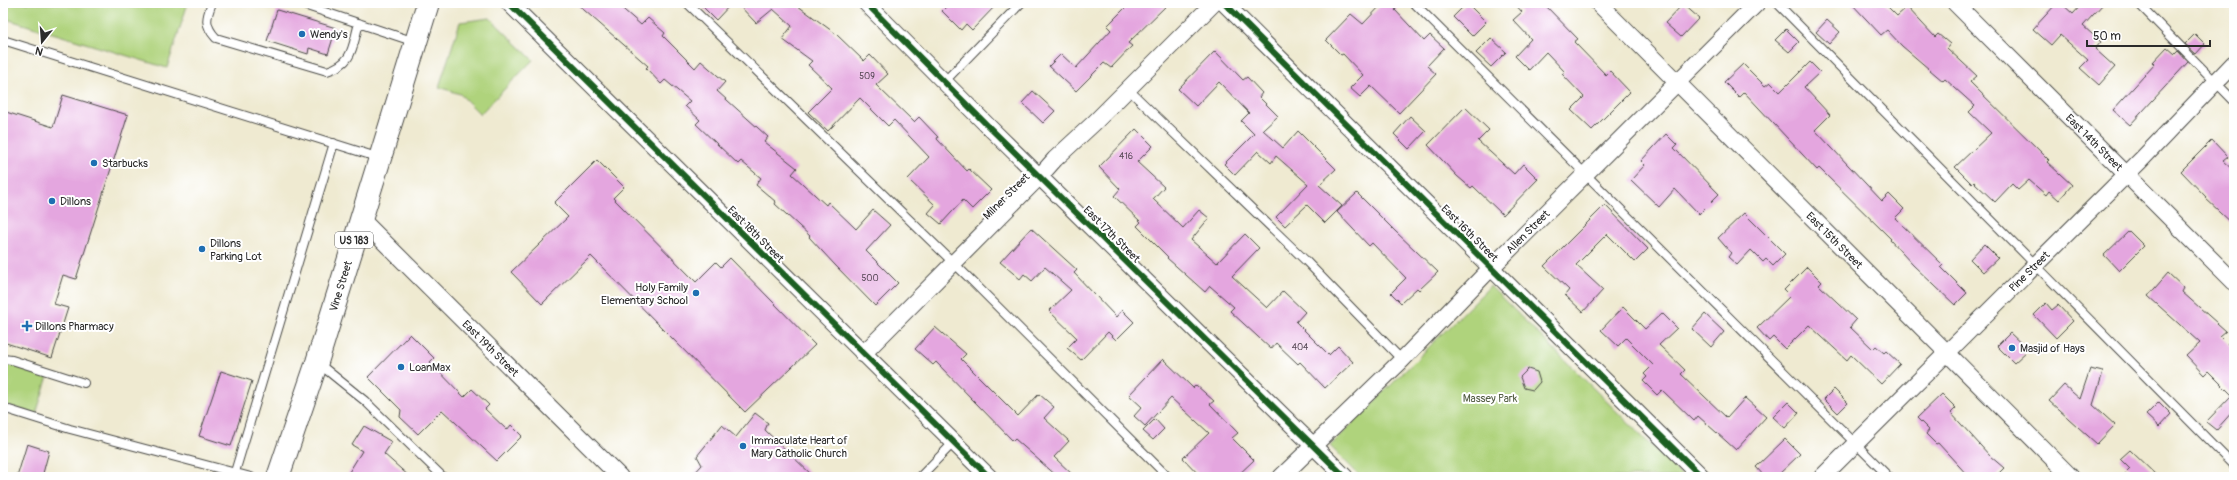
<svg xmlns="http://www.w3.org/2000/svg" width="2237" height="480" viewBox="0 0 2237 480" font-family="Pangolin,sans-serif">
<style>
.green{fill:#afd37c;stroke:#6d7f54}
.building{fill:#e4a6df}
.lines{fill:none;stroke-linecap:round;stroke-linejoin:round}
.service-casing{stroke:#484844;stroke-width:10}
.minor-casing{stroke:#484844;stroke-width:18}
.primary-casing{stroke:#484844;stroke-width:24}
.service{stroke:#fff;stroke-width:8}
.minor{stroke:#fff;stroke-width:16}
.primary{stroke:#fff;stroke-width:22}
.cycleway-casing{stroke:#fff;stroke-width:8}
.cycleway{stroke:#1b5e20;stroke-width:6}
.poi-dot{fill:#1f6fb2;stroke:#fff;stroke-width:1.5}
.labels{text-anchor:middle;stroke-width:4;stroke-linejoin:round;paint-order:stroke}
.number-label{font-size:9px;fill:#594a58}
.shield{fill:#fff;stroke:#6b6b6b;stroke-width:1}
.shield-label{font-size:10px;font-weight:bold;fill:#2b2b2b}
.poi-label{font-size:11px;fill:#2b2b2b;stroke:#fff;text-anchor:start}
.street-label{font-size:11px;fill:#2b2b2b;stroke:#fff}
.park-label{font-size:11px;fill:#535d43;stroke:#fff}
</style>
<rect width="100%" height="100%" fill="#fff"/>
<filter id="ink" filterUnits="userSpaceOnUse"><feTurbulence type="fractalNoise" baseFrequency=".025" numOctaves="2"/><feDisplacementMap in="SourceGraphic" scale="8" xChannelSelector="R" yChannelSelector="G"/><feConvolveMatrix kernelMatrix="1 2 1 2 8 2 1 2 1" color-interpolation-filters="sRGB"/></filter>
<filter id="wash" filterUnits="userSpaceOnUse"><feTurbulence type="fractalNoise" baseFrequency=".012" numOctaves="4" result="noise"/><feDisplacementMap in="SourceGraphic" scale="16" xChannelSelector="R" yChannelSelector="G"/><feGaussianBlur stdDeviation="0.9" result="paint"/><feColorMatrix in="noise" values="0 0 0 0 0 0 0 0 0 0 0 0 0 0 0 0 0 1.4 0 .05"/><feComposite in="paint" operator="in"/></filter>
<g filter="url(#wash)">
<rect width="100%" height="100%" fill="#efead1"/>
<path class="green" d="M3,3H188L167,68L3,18Z
M490,18L533,60L480,114L460,94L439,87L460,22Z
M1490,286L1683,477H1361L1330,446Z
M9,364L48,376L36,414L3,404V365Z"/>
<g id="blocks">
<path class="building" d="M576,3H616L641,25L648,18L665,33L663,36L695,68L701,61L725,82L717,91L768,137L764,142L797,168L792,174L826,205L828,202L856,229L873,210L890,225L866,251L898,283L875,306L835,265L809,237L810,236L775,204L776,202L756,185L761,178L741,161L738,164L696,124L700,120L685,106L690,101L665,80L661,84L646,68L648,66Z
M699,3H732L716,20Z
M737,3H794L836,34L864,61L870,55L888,74L876,85L914,122L919,117L938,137L937,139L967,171L969,169L991,190L972,209L963,200L941,224L928,213L935,205L908,179L929,157L894,120L888,126L860,98L828,131L808,112L832,88L808,65L812,61L782,39L792,26L773,9L756,23Z
M950,3H998L972,30L966,24L961,30L942,11Z
M1130,3H1169L1128,43L1132,46L1111,68L1104,63L1076,91L1049,66L1061,54L1076,68L1111,30L1107,26Z
M1383,3H1401L1395,10L1424,41L1430,35L1444,48L1427,66L1436,74L1399,113L1371,86L1360,97L1350,88L1363,75L1343,54L1341,55L1326,40L1351,14L1363,24Z
M1467,3L1486,22L1472,36L1453,17Z
M1514,3H1543L1578,39L1574,42L1606,75L1610,71L1630,92L1592,130L1571,110L1584,97L1562,74L1565,72L1546,52L1529,70L1515,56L1531,39L1513,20L1522,12Z
M1851,3H1884L1897,16L1907,7L1935,37L1938,34L1950,44L1947,48L1977,76L1970,82L2049,160L2047,162L2072,185L2059,200L2049,191L2046,195L2029,180L2018,190L2012,184L1995,202L1974,182L1972,184L1955,167L1991,133L1969,112L1975,106L1945,79L1943,81L1902,46L1887,30L1881,35Z
M2057,3H2061L2073,14L2083,3H2104L2083,26L2101,42L2095,49L2115,67L2099,85L2080,68L2088,60L2060,35L2051,45L2033,29Z
M1683,4L1699,18L1681,37L1665,23Z
M277,10L336,28L328,54L309,48L308,54L267,41Z
M1827,20L1840,32L1829,44L1816,32Z
M1786,29L1799,42L1789,52L1775,40Z
M2195,34L2205,44L2196,54L2185,44Z
M1491,38L1506,52L1491,67L1476,53Z
M2167,47L2175,54L2178,51L2188,62L2130,125L2113,110L2155,64L2153,62Z
M1215,51L1243,80L1247,77L1262,93L1259,97L1278,116L1263,130L1283,148L1298,131L1336,169L1319,185L1342,206L1325,223L1307,205L1285,226L1276,217L1308,184L1276,156L1271,163L1258,151L1235,175L1224,164L1254,134L1241,121L1249,113L1219,82L1196,106L1178,89Z
M1810,62L1820,72L1804,87L1830,115L1815,130L1882,201L1889,194L1904,209L1895,218L1943,265L1941,267L1967,293L1955,305L1913,265L1890,240L1891,239L1819,168L1817,170L1744,92L1739,97L1724,82L1743,64L1765,86L1770,82L1780,92Z
M1033,91L1055,111L1043,123L1022,103Z
M63,95L128,115L76,279L63,275L54,304L68,308L52,358L3,342V111L53,127Z
M1465,107L1489,130L1478,141L1514,174L1523,164L1538,179L1503,215L1473,186L1471,188L1457,176L1428,145Z
M1410,116L1426,131L1409,149L1394,134Z
M1136,129L1153,146L1137,162L1164,187L1153,199L1183,228L1199,210L1209,218L1191,240L1217,263L1245,234L1259,248L1232,276L1267,308L1283,291L1305,312L1296,322L1329,355L1338,346L1353,362L1325,388L1300,362L1298,364L1276,343L1271,349L1230,311L1234,307L1210,286L1205,292L1167,258L1168,257L1137,226L1141,222L1114,196L1120,189L1099,167Z
M1666,134L1677,145L1674,148L1719,194L1699,214L1675,189L1659,207L1631,180L1645,165L1641,161Z
M2212,140L2228,157L2223,161L2234,171V225L2205,198L2206,197L2181,171Z
M597,160L624,187L613,198L696,282L716,262L721,267L730,258L815,345L745,412L591,256L542,304L511,272L568,217L554,203Z
M1357,193L1395,231L1438,272L1419,290L1417,288L1401,303L1391,293L1406,278L1372,243L1369,246L1337,212Z
M1605,205L1648,249L1635,262L1607,234L1576,265L1603,290L1583,312L1565,295L1569,290L1544,266Z
M1744,213L1785,254L1773,266L1766,259L1763,262L1751,250L1737,265L1728,257L1731,253L1718,238Z
M1031,228L1077,270L1074,273L1116,317L1122,310L1134,322L1116,340L1108,332L1081,360L1067,348L1077,338L1049,311L1071,290L1045,267L1032,281L1024,274L1020,279L1000,262Z
M2129,231L2144,246L2119,271L2104,255Z
M1984,244L1998,258L1983,272L1970,259Z
M1807,267L1822,282L1819,285L1856,320L1850,327L1873,349L1876,346L1884,353L1886,351L1900,364L1881,384L1851,355L1847,360L1809,325L1785,349L1773,337L1769,341L1757,328L1790,296L1784,290Z
M2168,273L2184,288L2182,292L2226,331L2220,336L2234,350V410L2216,430L2206,422L2232,395L2208,371L2204,375L2186,356L2200,343L2148,296Z
M2046,303L2052,310L2058,305L2073,321L2056,338L2034,315Z
M1623,307L1645,329L1662,313L1677,328L1659,345L1685,370L1681,374L1727,418L1745,398L1766,417L1736,450L1698,416L1694,421L1662,390L1657,395L1643,381L1647,377L1644,374L1653,365L1626,338L1618,346L1601,330Z
M1705,314L1724,332L1711,347L1692,329Z
M935,327L966,354L961,359L1018,416L1039,394L1054,407L1044,418L1069,441L1054,457L1075,477H1058L1015,439L1013,441L936,362L933,365L915,349Z
M2010,333L2028,350L2014,363L1997,346Z
M410,334L434,358L430,362L464,397L472,389L489,405L485,409L507,430L511,425L522,436L497,461L442,410L418,434L400,417L401,410L368,377Z
M1163,359L1193,388L1196,385L1214,401L1210,404L1238,433L1232,438L1254,460L1236,477H1201L1183,458L1209,433L1171,398L1145,426L1134,416L1142,407L1129,395Z
M1528,369L1537,372L1540,382L1533,390L1524,388L1520,377Z
M2090,369L2103,372L2093,405L2115,425L2097,444L2049,401L2064,385L2080,399Z
M221,371L252,381L231,446L199,436Z
M1834,389L1848,403L1838,413L1824,399Z
M1942,394L1956,408L1951,413L1990,456L2004,468L1995,477H1969L1938,443L1936,444L1926,434L1929,430L1917,418Z
M1788,402L1799,413L1785,428L1773,417Z
M2159,402L2171,414L2159,427L2146,415Z
M755,413L768,423L765,430L814,477H691L702,465L697,456L722,425L736,437Z
M1155,419L1164,429L1153,440L1143,431Z
M364,426L392,442L384,454L410,477H346L362,451L352,445Z
M1785,439L1800,454L1776,477H1765L1756,467Z
M27,444L49,451L42,477H17Z
M2130,450L2158,477H2122L2130,469L2120,459Z"/>
</g>
</g>
<g filter="url(#ink)">
<use href="#blocks" fill-opacity="0" stroke="#484844" stroke-width="1"/>
<g class="lines">
<defs>
<path id="service" d="M212,3C206,18 204,25 216,38L327,71C354,63 352,47 359,23
M298,3L415,42
M687,3L967,276L1168,477
M1414,3L1889,477
M1777,3L2234,466
M2138,3L2234,101
M3,40L380,158
M945,81L1021,3
M1128,89L1306,261L1402,360
M3,359L12,360L84,383
M318,363L365,401L443,477
M3,408L70,429L251,477
M235,472L334,143
M920,477L954,442"/>
<g id="minor">
<path d="M509,3L989,477"/>
<path d="M866,3L988,126L1345,477"/>
<path d="M1224,3L1702,477"/>
<path id="s1" d="M1598,3L2071,477"/>
<path id="s2" d="M1955,3L2234,282"/>
<path id="s3" d="M361,219L620,477"/>
<path d="M863,354L1040,176L1055,159L1094,123L1214,3"/>
<path id="s4" d="M1281,477L1402,360L1491,268L1757,3"/>
<path id="s5" d="M1822,477L2141,160L2234,63"/>
</g>
<g id="primary">
<path id="s6" d="M278,477L317,362L428,3"/>
</g>
</defs>
<use href="#service" class="service-casing"/>
<use href="#minor" class="minor-casing"/>
<use href="#primary" class="primary-casing"/>
<use href="#service" class="service"/>
<use href="#minor" class="minor"/>
<use href="#primary" class="primary"/>
<defs>
<path id="cycleway" d="M509,3L989,477
M866,3L988,126L1345,477
M1224,3L1702,477"/>
</defs>
<use href="#cycleway" class="cycleway-casing"/>
<use href="#cycleway" class="cycleway"/>
</g>
</g>
<g class="poi-dot">
<circle cx="302" cy="34" r="4"/>
<circle cx="94" cy="163" r="4"/>
<circle cx="52" cy="201" r="4"/>
<circle cx="202" cy="249" r="4"/>
<circle cx="696" cy="293" r="4"/>
<path d="M25 320h4v4h4v4h-4v4h-4v-4h-4v-4h4z"/>
<circle cx="2012" cy="348" r="4"/>
<circle cx="401" cy="367" r="4"/>
<circle cx="743" cy="446" r="4"/>
</g>
<g class="labels">
<g class="number-label">
<text x="867" y="79">509</text>
<text x="1126" y="159">416</text>
<text x="870" y="281">500</text>
<text x="1300" y="350">404</text>
</g>
<rect class="shield" x="335" y="232" width="38" height="16" rx="3"/>
<g class="shield-label">
<text x="354" y="244">US 183</text>
</g>
<g class="poi-label">
<text x="310" y="38">Wendy's</text>
<text x="102" y="167">Starbucks</text>
<text x="60" y="205">Dillons</text>
<text x="210" y="247">Dillons<tspan x="210" dy="13">Parking Lot</tspan></text>
<text x="688" y="291" text-anchor="end">Holy Family<tspan x="688" dy="13">Elementary School</tspan></text>
<text x="35" y="330">Dillons Pharmacy</text>
<text x="2020" y="352">Masjid of Hays</text>
<text x="409" y="371">LoanMax</text>
<text x="751" y="444">Immaculate Heart of<tspan x="751" dy="13">Mary Catholic Church</tspan></text>
</g>
<g class="street-label">
<text dy="4" stroke="none"><textPath href="#s2" startOffset="197">East 14th Street</textPath></text>
<text transform="translate(1006 196) rotate(-45)" y="4">Milner Street</text>
<text dy="4" stroke="none"><textPath href="#s4" startOffset="348">Allen Street</textPath></text>
<text transform="translate(1470 233) rotate(45)" y="4">East 16th Street</text>
<text transform="translate(756 234) rotate(45)" y="4">East 18th Street</text>
<text transform="translate(1112 234) rotate(45)" y="4">East 17th Street</text>
<text dy="4" stroke="none"><textPath href="#s1" startOffset="335">East 15th Street</textPath></text>
<text dy="4" stroke="none"><textPath href="#s5" startOffset="292">Pine Street</textPath></text>
<text dy="4" stroke="none"><textPath href="#s6" startOffset="201">Vine Street</textPath></text>
<text dy="4" stroke="none"><textPath href="#s3" startOffset="183">East 19th Street</textPath></text>
</g>
<g class="park-label">
<text x="1490" y="402">Massey Park</text>
</g>
</g>
<rect width="2237" height="480" fill="none" stroke="#fff" stroke-width="16"/>
<g transform="translate(42 42) rotate(197)" stroke="#ffffff" stroke-width="3" paint-order="stroke">
<path d="M0-3L7 15L0 10L-7 15Z" fill="#2b2b2b"/>
<text y="-6" font-size="11" font-weight="bold" text-anchor="middle" fill="#2b2b2b">N</text>
</g>
<path d="M2087 40v6h123v-6" fill="none" stroke="#2b2b2b" stroke-width="2"/>
<text x="2093" y="40" font-size="12" fill="#2b2b2b" stroke="#ffffff" stroke-width="3" paint-order="stroke">50 m</text>
</svg>
